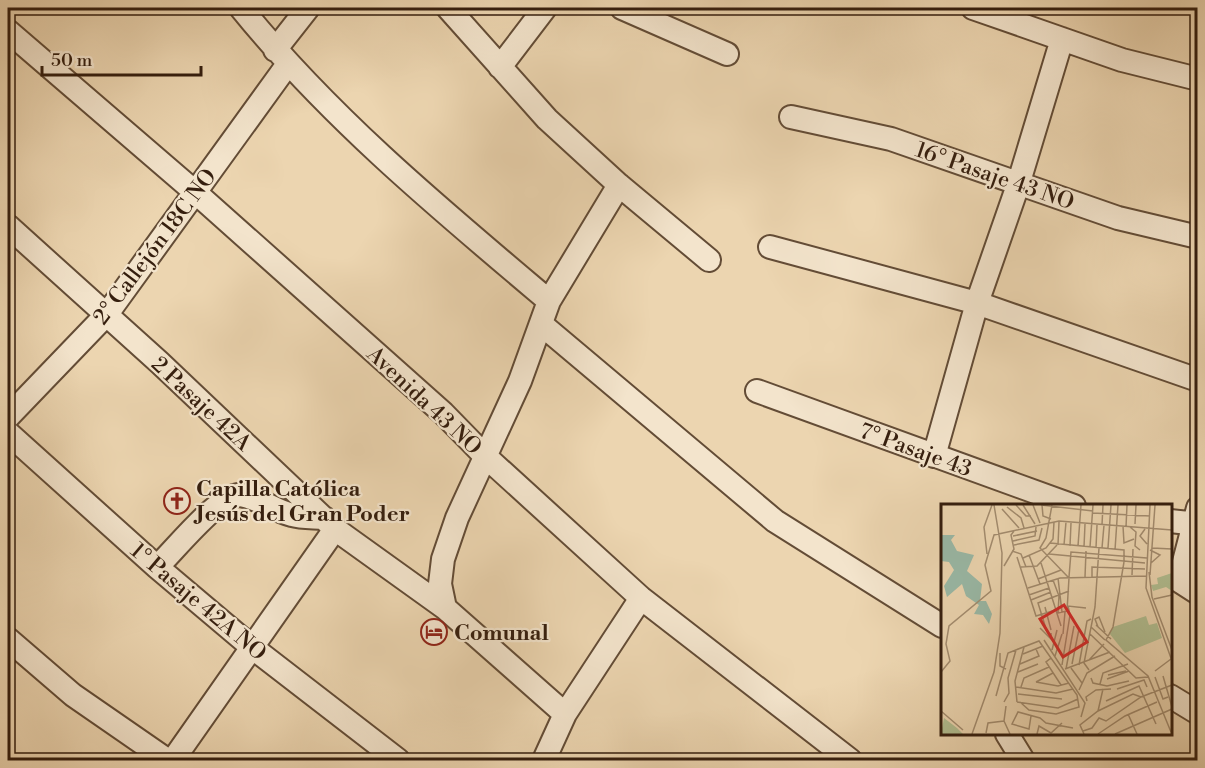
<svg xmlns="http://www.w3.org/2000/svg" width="1205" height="768" viewBox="0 0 1205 768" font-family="'Libre Bodoni',serif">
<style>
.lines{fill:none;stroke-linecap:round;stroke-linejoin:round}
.minor-casing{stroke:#634c36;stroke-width:26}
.minor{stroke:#f3e4cc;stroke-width:22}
.labels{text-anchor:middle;stroke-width:4.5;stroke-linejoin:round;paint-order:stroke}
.street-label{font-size:22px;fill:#351e0e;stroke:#f3e4cc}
.poi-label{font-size:22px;font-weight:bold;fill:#351e0e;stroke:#f3e4cc;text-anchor:start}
.inset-road{fill:none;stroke:#a38c6f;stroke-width:1.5}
.view{fill:#d62828;fill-opacity:0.15;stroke:#d62828;stroke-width:3}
.inset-edge{fill:none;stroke:#351e0e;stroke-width:3}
</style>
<rect width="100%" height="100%" fill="#ecd5b0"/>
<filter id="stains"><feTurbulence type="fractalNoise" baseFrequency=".00333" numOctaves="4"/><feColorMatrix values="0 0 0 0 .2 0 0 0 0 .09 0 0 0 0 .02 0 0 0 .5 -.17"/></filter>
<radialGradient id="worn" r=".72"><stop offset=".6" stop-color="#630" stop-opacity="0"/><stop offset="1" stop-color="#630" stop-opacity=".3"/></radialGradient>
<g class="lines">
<defs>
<path id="minor" d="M241,8C330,118 441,210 549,301
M448,8L547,119L619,185L709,260
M622,8L727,54
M973,8L1122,60L1198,79
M8,31L195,192L443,413L485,456L641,598L850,760
M275,50L308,8
M500,67L545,8
M791,117L891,139L1118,218L1198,237
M8,226L160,363L335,529L445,608L565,714
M770,247L977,303L1198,380
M541,324L775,521L942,626
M757,391L1074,506
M8,417L107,314L288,64
M8,433L157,567L253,648L398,760
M934,456L977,303L1018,185L1062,39
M1170,521L1198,524
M157,567C174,551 219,494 240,495C257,497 275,511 292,515C302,518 314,517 324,518
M1170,575L1198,593
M1179,581L1198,508
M445,608L440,584L443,559L457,518L520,381L549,301L619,185
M8,639L73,695L167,760
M1170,696L1198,713
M1007,734L1023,760
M173,760L335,529
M544,760L565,714L641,598"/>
</defs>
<use href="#minor" class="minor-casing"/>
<use href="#minor" class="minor"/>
</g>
<defs>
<symbol id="church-ring" viewBox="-11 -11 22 22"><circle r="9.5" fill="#f3e4cc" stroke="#8f2418" stroke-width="1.5"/><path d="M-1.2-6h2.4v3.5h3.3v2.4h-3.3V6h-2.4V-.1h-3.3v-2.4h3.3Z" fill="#8f2418"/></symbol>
<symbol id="hotel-ring" viewBox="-11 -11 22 22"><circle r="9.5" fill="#f3e4cc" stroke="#8f2418" stroke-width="1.5"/><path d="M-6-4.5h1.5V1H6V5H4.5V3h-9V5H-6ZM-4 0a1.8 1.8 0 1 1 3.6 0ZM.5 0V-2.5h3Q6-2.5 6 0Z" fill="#8f2418"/></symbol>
</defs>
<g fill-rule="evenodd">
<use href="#church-ring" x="162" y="486" width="30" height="30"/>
<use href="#hotel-ring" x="419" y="617" width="30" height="30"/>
</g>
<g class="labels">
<g class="street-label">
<text transform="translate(995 175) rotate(19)" y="8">16° Pasaje 43 NO</text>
<text transform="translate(154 246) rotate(-53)" y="8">2° Callejón 18C NO</text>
<text transform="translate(425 400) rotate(43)" y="8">Avenida 43 NO</text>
<text transform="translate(202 403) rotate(43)" y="8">2 Pasaje 42A</text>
<text transform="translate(916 449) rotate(20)" y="8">7° Pasaje 43</text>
<text transform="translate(199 601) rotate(40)" y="8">1° Pasaje 42A NO</text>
</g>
<g class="poi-label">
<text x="196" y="496">Capilla Católica<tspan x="196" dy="25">Jesús del Gran Poder</tspan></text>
<text x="454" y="640">Comunal</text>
</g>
</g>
<g transform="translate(941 504)">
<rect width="231" height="231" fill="#ecd5b0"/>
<path d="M231,69V87L225,83L212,87L210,81L217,80L216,74ZM205,112L208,121L216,119L221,134L184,149L168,129L172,123ZM3,214L16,224L22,230H0Z" fill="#b1be91"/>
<path d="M0,31H14L10,36L16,47L33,51L26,67L41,80L39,97H45L51,110L48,120L42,111L33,110L38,101L25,92L21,80L6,93L3,82L13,66L8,58L0,57Z" fill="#99b9a7"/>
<path class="inset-road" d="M75,1L85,12H90M82,1L94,20M92,1L99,19M100,1L152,7M101,1L102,12L110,15M111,1L105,34L99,44L127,73M209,1L205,84L231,157M66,3L80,14L83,24M61,5L78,24M152,9L209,12M194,20L195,1M161,21L162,1M182,22L183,39L193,35M185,23L186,1M189,23L195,28L194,42L199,46M204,25L199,32L206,40M72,32L96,27M72,37L94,32L95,23M109,39L183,46V58M73,41L98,36L101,24M117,41L118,18M123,41L125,18M129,42L130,19M137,42L140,1M143,43L144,20M149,43L152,1M155,44L156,21M161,44L163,21M167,44L170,1M211,44L231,45M174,46L177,1M209,46L219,51L210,59M71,47L80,50L85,63M46,50L43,23L51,1M108,50L204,59M88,51L99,80M76,53L95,112L118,105M82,54L105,44L112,35L113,18M183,58L172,123L165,136L207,172L230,228M100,59L120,122M63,62L73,45L70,31L73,27M80,63L96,62L116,41M208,68L211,93L231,146M191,71L192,45M209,71L214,1M128,73L130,48L206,54M144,73L145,47M151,73V63L204,65M117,74L121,108M97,75L120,66M112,76L118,92L117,109L126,107L128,74M87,84L119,74L206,72M88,91L108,84M213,95L231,91M90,96L110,88M104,103L110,126M155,121L170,135M150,123L164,136M157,123L154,115L158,113L164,128M99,124L110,135V129M106,128L97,99L128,87M122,130L124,108M149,130L195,174L207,173M103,136L144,199L140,213M111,146L116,126M59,149V162L65,165M82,150L102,142M114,152L121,130M110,154L105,158L120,181M148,156L163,140M79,160L98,152L95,145M131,160L138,125M121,161L129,111L127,102L145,104M138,161L146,117L150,115M130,164L141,179M124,165L169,148M125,165L133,122M148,166L143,159L154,103L158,44M214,167L230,155M0,168L9,157L5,140L8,122L50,87L44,61L53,31L118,17L231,26M77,168L97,160M167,171L185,167M222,172L231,203M214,173L222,195L227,193M150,174L152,179L166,182L188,177M166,175L188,167M95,178L117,182L128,179M95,178L112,169M159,180L162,169L187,160M75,183L115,189L132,185M80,183L83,174L108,163M176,185L203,176L206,183M138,186L146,169L174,152M77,190L121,195M55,192L67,149L98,137L136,191L138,203L115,210L88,206L79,198M146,197L145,193L155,186L170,185M165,197L198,182L215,220M63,198L68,189L67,174L75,146M76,198L117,204L137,195M76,198L74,177L83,143M65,202L63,217L69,230M0,207L22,226M157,207L162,185M187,210L196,230M90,212L88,225L71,220L77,208L99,214L105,219L132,224M142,227L151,224L158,214L165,217L200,193L231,181M45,229L47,219L63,217M31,230L53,168L59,129L61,49L53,1M96,230L98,222L110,229L121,219M143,230L139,221L157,207L192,190L200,193M157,230L184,212L216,198M174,230L231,205"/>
<path class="view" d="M123,101L146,138L122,153L99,115Z"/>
<rect width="231" height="231" class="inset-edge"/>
</g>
<rect width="1205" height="768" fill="none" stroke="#ecd5b0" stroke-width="30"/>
<rect x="9" y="9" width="1187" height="750" fill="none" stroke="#351e0e" stroke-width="3"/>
<rect x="15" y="15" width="1175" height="738" fill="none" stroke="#351e0e" stroke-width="1.5"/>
<path d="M42 66v9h159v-9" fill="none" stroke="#351e0e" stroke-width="3"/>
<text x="51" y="66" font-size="18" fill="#351e0e" stroke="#f3e4cc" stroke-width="4.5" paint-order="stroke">50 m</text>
<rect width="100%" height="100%" filter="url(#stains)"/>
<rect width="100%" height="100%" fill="url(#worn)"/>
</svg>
